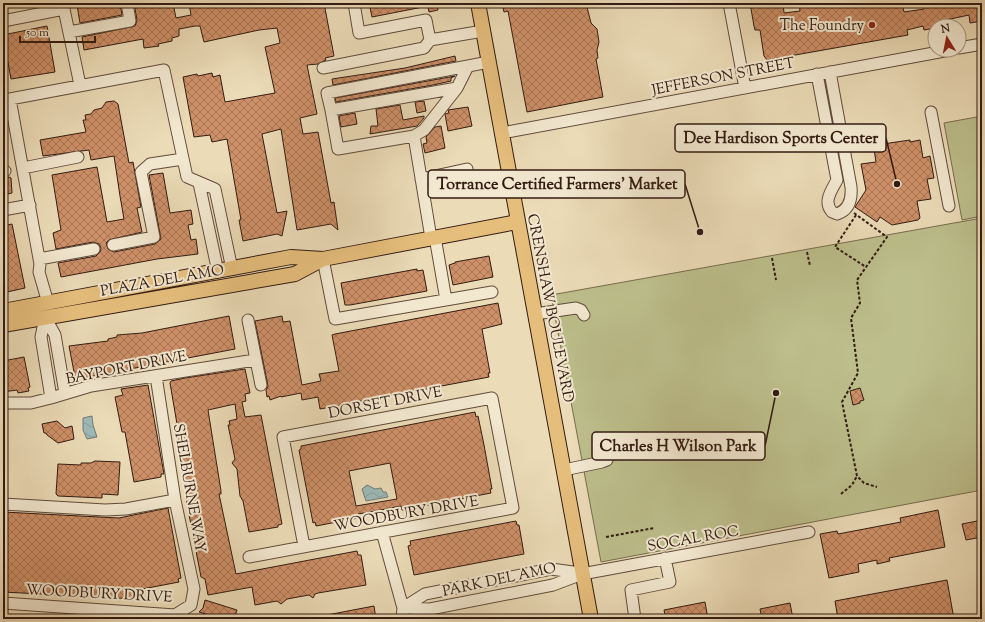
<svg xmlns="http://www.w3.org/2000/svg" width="985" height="622" viewBox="0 0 985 622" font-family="'Sorts Mill Goudy',serif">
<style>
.green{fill:#bcbe8b;stroke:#786c4e}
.water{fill:url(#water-waves);stroke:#727a76}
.building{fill:url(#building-cross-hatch);stroke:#331b12;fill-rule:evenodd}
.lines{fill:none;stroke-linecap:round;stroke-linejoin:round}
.minor-casing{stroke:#614b3b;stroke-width:13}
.major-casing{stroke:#331b12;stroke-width:16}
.path{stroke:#331b12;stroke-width:2;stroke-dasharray:3 2;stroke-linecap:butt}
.minor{stroke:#f2e8d0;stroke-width:11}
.major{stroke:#e6be7c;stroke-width:14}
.poi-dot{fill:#8f2418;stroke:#f2e8d0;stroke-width:1.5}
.labels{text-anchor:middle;stroke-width:4;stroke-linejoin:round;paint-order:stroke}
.poi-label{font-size:15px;fill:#331b12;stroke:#f2e8d0;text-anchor:end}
.street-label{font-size:15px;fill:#331b12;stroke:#f2e8d0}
.leader{fill:none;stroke:#331b12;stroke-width:1.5}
.callout-dot{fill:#331b12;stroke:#f2e8d0;stroke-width:1.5}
.callout{fill:#f2e8d0;stroke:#331b12;stroke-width:1.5}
.callout-label{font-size:16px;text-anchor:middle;font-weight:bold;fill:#331b12}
</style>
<defs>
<pattern id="water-waves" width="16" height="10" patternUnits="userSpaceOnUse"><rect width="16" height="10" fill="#9cb9b8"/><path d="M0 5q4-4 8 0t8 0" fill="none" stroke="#879e9d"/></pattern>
<pattern id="building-cross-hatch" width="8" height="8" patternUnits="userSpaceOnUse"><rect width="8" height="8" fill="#ce9068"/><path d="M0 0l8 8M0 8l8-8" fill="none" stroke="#a87554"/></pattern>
</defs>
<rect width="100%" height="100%" fill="#ebdbb7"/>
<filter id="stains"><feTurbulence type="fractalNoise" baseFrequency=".005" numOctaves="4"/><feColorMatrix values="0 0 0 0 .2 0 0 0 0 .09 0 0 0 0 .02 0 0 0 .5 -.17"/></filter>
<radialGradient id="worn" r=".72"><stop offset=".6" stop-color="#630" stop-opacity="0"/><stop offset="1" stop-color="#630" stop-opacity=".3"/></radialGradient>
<path class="green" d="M982,116V216L962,220L944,123Z
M982,218V490L601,562L551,295Z"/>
<path class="water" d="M92,416L93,425L97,437L87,439L83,430V418Z
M367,485L375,489L381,488L383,492H386L388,497L366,501L362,489Z"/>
<path class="building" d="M84,3H120L122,15L80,23L77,5Z
M134,3H173L176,18L191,15L189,3H324L334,56L325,58L326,60L318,64L307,65L317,114L300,118L303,134L318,132L331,203L334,202L338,230L331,224L297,230L281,129L262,134L277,213L287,211L282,236L277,234L243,241L239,220H241L227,139L212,142L210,135L194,137L183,77L197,74L198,76L212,73L213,77L220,75L225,102L275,93L265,47L280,43L277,28L259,30L204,42L200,26H195L179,29V36L172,38V41L158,44L159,46L144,48L143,39L84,50L82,37L135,26L137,20Z
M369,3H423V7L372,17Z
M427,3H437L438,10L429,12Z
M502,3H586L591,23L597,29L599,42L597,50L598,58L596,59L603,97L527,112L508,11L504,12Z
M750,3H783L784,13L800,11L799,3H865L866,5L878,3H902L904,12L924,9L923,3H982V21L970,23L969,15L941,21L942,26H935V28L924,30L923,26L907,30L908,35L767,60L764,56L760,30H755L754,26Z
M47,26L55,72L11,79L3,35Z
M455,56L456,61L333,85L332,79L405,68Z
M455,76L451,78V81L433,85L336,102L335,98Z
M114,101L118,104L129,163L133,162L141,207L137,208L142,232L109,240L106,243L108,249L114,252L155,244L161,239L149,175L163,173L170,213L191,210L193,224L188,225L191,240L196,239L198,254L157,259L61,277L58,263L96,256L100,252L101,248L99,244L93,242L56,249L53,233L61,230L52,175L97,167L107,222L124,219L120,196L114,156L91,160L89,150L43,156L40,140L86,132L83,120H86L85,115L91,114L94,110L102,108L106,102Z
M424,101L426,111L417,113L415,102Z
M400,105L403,120L424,116V118L417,126L370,134L371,126H378L376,109Z
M468,107L472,126L448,131L445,114L449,113L448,110Z
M355,113L357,124L341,127L339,116Z
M441,126L445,148L425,153L423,144L427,143L426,137L435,127Z
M910,140V142L920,140L923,158L930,156L934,178L927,179L931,199L917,201L920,218L918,220L892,225L880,217L877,222L855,207L866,190L861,164L876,162L874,149L884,147L883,144Z
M9,177L11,178L12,193L3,195V178Z
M12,224L25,288L7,292L3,275V226Z
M489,256L493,277L453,285L449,265L455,263V262Z
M417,269V271L423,270L427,291L350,305H345L341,283Z
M498,303L502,324L482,329L490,373H488L489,377L320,409L318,397L302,400L301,393L281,397V396L270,400L269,396L267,397L266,390L268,386L255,321L282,316L283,322L290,321L302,385L321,381L319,374L339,371L332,335L335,334Z
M229,316L235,349L88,377L77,379L75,377L69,346L108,341V339L117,337V335L142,333Z
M24,357L30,387L28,388L29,391L18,393L17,390L3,392V361Z
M245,369L250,393L245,394L246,401L242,402L245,417L261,415L282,524L278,525V527L249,532L243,501L240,496L237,469L232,463L235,459L228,425H230L229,421L237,419L235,404L208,410L221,491V494H219L236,574L357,551L358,555H361L366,585L318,593L315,594L313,598L309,595L287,599L281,604L277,601L255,605L252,587L208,595L205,579L201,577L187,504L186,488L175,424H177L170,383L171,381L185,378Z
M148,385L164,474H161V477L134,482L125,432H122L115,397L123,395L121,389Z
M860,388L864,400L860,401V403L853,405L850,391Z
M475,412L476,417L478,416L484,445L492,489H490L491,493L402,510L401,506L381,510L358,514V518L316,526L315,522L313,523L299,450L301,449V446ZM390,463L397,499L356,506L349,471Z
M57,421L65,428L72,426L74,439L58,443L47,435L46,433H44L42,424Z
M95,461L120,462L118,495L102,494V498L58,496L56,494L58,464L81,465V463H91Z
M168,508L181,578L178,579L179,582L137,590V599L3,592V512L119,518Z
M938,510L945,547L889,558L890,561L877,564V560L858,564L859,572L829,578L820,534L837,531L838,534L901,522L900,518Z
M982,520V537L966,540L962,524Z
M516,521L517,525H519L524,554L414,575L408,546L411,545L410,541Z
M947,580L954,619H838L835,601Z
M205,600L237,610L234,619H222L199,612L203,608Z
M705,602L708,619H666L664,610Z
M790,603L793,619H762L760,609Z
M374,606L376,619H327V615Z"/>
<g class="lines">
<defs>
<path id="minor" d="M354,3L359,33L426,20L430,40L483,31
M729,3L745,88
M3,21L64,9L80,85
M69,32L130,21L127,3
M959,48L982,44
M468,66L457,88L331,110L327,93L468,66L489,62
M323,68L424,48L430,40
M817,74L837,180C831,191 823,202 832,212L837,214C849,210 852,199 851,187L830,72
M331,110L338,149L414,136
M931,112L949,206
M502,133L950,50
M23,168L78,157
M3,171H5
M421,179L467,169
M199,183L218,272
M3,210L30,205
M435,237L446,300
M431,238L414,136L424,130L457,88
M113,245L154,237L141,172L150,164L183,159
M39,259L94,249
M323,259L335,319L492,292
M48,303L39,272L40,264L10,99L164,70L187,177L215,189L232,269
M535,314L576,308L581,310L584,315
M45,317L41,337L51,398
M45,317L55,335L65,393
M248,320L261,385
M3,403H31L51,398L91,386L255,360
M564,470L602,462L607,460L609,452
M3,504L105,510L126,509L175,500
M382,532L403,608L402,619
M249,557L513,508L492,398L283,437L304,546
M3,603L175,615L191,605L194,589L175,500L156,376
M403,608L430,609L553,585L582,574L809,532
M403,608L425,594L551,569L580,573
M635,619L631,590L670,582L665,558"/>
<path id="major" d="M478,3L591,619
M3,311L291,257L323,259L517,222
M3,325L295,274L323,259"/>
</defs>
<use href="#minor" class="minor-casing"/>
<use href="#major" class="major-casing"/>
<path class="path" d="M854,213L887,237L857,280L860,303L851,318L858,373L842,402L857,476L864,483L877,487
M856,215L835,247L866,267
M807,252L810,266
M772,258L776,280
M841,494L852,485L857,476
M606,537L654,528"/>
<use href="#minor" class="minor"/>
<use href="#major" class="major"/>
</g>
<circle class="poi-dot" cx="872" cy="25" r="4"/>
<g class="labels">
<g class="poi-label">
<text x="864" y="30">The Foundry</text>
</g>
<g class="street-label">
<text transform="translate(723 76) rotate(-11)" y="5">JEFFERSON STREET</text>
<text transform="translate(162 280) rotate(-10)" y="5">PLAZA DEL AMO</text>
<text transform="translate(551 308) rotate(79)" y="5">CRENSHAW BOULEVARD</text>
<text transform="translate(126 367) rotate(-11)" y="5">BAYPORT DRIVE</text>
<text transform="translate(385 402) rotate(-11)" y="5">DORSET DRIVE</text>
<text transform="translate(190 488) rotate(80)" y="5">SHELBURNE WAY</text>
<text transform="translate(406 513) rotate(-10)" y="5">WOODBURY DRIVE</text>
<text transform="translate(693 538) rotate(-10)" y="5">SOCAL ROC</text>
<text transform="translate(499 579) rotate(-12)" y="5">PARK DEL AMO</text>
<text transform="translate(99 593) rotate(3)" y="5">WOODBURY DRIVE</text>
</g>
</g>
<path class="leader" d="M897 184L886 138M700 232L685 184M776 393L765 446"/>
<g class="callout-dot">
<circle cx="897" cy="184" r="4"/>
<circle cx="700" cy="232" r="4"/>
<circle cx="776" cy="393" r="4"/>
</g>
<g class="callout">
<rect x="675" y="124" width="211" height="28" rx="4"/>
<rect x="428" y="170" width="257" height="28" rx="4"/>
<rect x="592" y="432" width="173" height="28" rx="4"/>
</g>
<g class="callout-label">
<text x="781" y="143">Dee Hardison Sports Center</text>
<text x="557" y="189">Torrance Certified Farmers' Market</text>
<text x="678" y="451">Charles H Wilson Park</text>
</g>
<rect width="985" height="622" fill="none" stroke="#ebdbb7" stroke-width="16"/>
<rect x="4" y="4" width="977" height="614" fill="none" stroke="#331b12" stroke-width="2"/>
<rect x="8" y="8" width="969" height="606" fill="none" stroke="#331b12"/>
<g transform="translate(947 38) rotate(350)"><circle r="19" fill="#f2e8d0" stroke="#a69684"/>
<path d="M0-3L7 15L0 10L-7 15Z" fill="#8f2418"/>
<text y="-6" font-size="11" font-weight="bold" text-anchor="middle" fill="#331b12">N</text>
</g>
<path d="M20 36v6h75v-6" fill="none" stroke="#331b12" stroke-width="2"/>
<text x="26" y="36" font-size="12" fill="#331b12" stroke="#f2e8d0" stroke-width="3" paint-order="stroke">50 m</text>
<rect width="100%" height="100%" filter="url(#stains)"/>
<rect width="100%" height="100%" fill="url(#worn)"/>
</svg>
